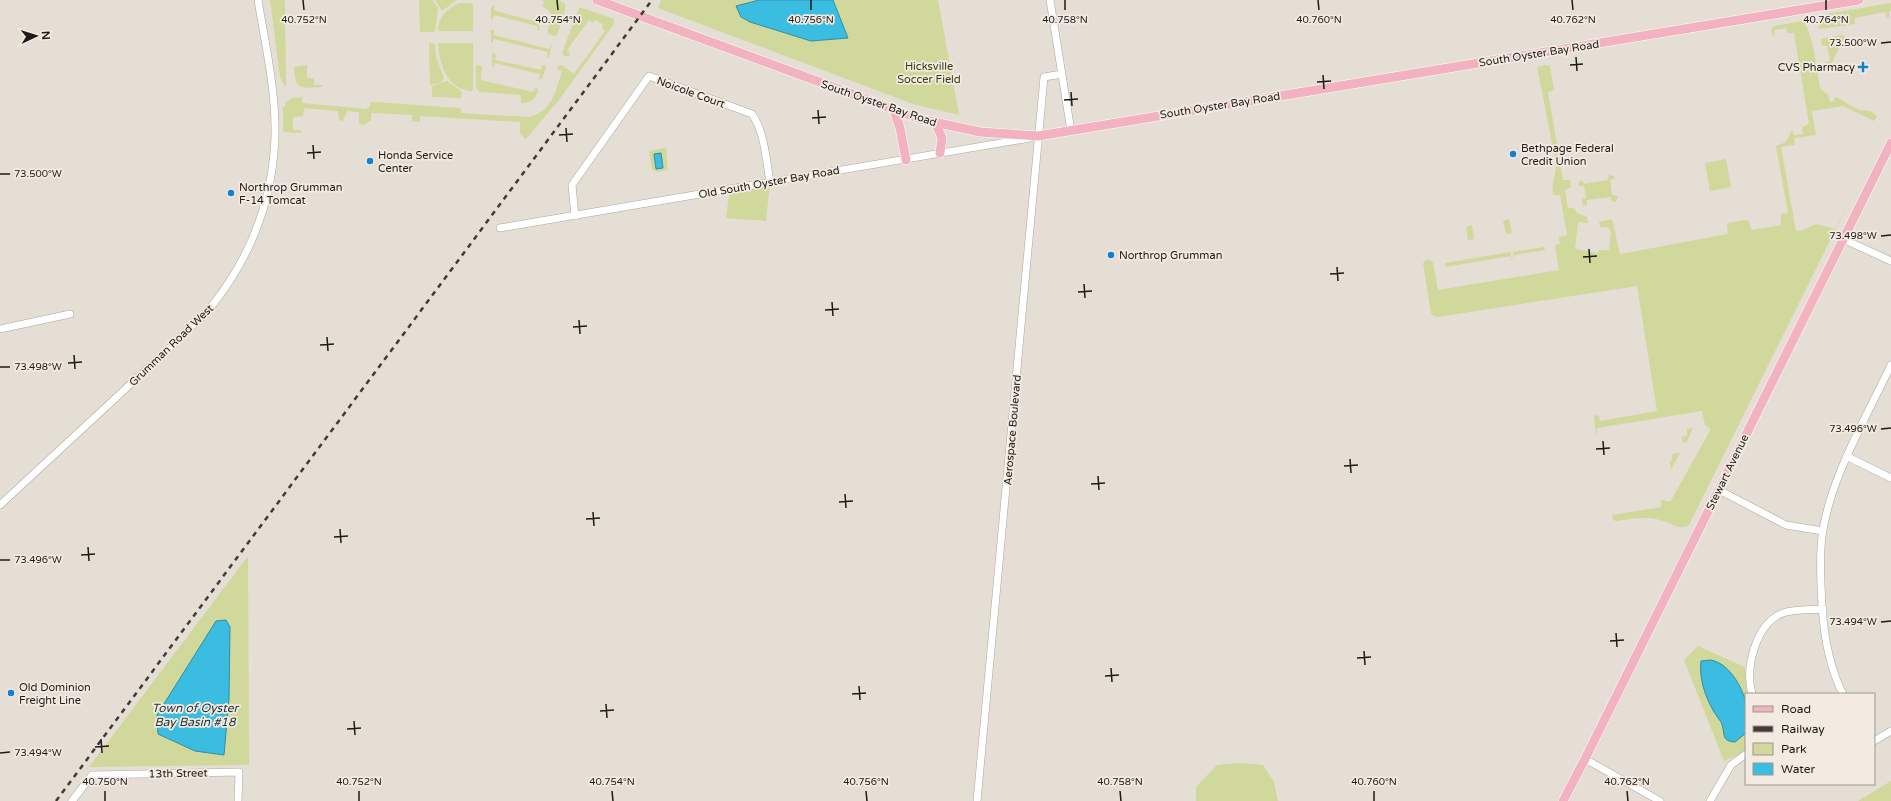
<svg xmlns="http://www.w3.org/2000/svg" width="1891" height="801" viewBox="0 0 1891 801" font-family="'Varela Round',sans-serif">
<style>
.green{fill:#d0d89b}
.water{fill:#3bbde1;stroke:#328ca4}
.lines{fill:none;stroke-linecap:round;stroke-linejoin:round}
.minor-casing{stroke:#ada69d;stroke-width:8}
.major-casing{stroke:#fff;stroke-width:10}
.minor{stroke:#fff;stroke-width:7}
.major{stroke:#f2b2c0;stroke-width:9}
.rail{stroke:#3f3b37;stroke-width:2.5;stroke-dasharray:5 5;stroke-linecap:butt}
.ticks{fill:none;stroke:#1d1a17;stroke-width:1.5}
.poi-dot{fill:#0f83cc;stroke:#f3ebe2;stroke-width:1.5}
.labels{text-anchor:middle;stroke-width:3.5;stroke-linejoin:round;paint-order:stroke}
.street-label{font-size:11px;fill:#1d1a17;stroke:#f3ebe2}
.park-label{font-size:11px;fill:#373b12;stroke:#f3ebe2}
.poi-label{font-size:11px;fill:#1d1a17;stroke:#f3ebe2;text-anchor:start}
.water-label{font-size:12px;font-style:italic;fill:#1c3138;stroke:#f3ebe2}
.ticks-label{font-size:10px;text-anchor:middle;fill:#1d1a17;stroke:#f3ebe2;stroke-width:3.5;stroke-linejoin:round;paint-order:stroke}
</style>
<rect width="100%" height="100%" fill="#e5ded5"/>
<path class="green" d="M270,0H285L286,86L283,84L280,76Z
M419,0H432L438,8L435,32H420Z
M435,0H457L442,11Z
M541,0H559L565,4V10L557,35L555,36L548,34C547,23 557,13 543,7L544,1Z
M661,0H759L736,6L750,22L811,41L847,38L833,0H938L959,115L913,104L658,8Z
M459,3H470L473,5V31H438C438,17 447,9 459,3Z
M1891,3V11L1889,12V18H1887L1885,12L1855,18V24L1819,29L1818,21L1820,18L1826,17V14Z
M494,5L495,11L538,22L541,17L539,31L537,30V26L495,15L492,20L491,19V8Z
M579,8H582L614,19V24L558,101L526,139L520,134V122L420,116V122L412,121V115L371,113V120L364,125L359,124V112L347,111L343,121L339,120L338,111L304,108L303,116L293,117V130H301L302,133L283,132V106L285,108L286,102L293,98L302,97V103L366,109L370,106V102H375L459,108L461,109V113L529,117C553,111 555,92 562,71L557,70L558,66L562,65L574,74L605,31L602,28L603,25L596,20L593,23L589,20L567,50L570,55L569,56H564L562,53Z
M1803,21C1812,29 1818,74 1820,88L1828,95L1830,102L1834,101V98L1836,97L1859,110L1870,111L1877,116L1874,121L1843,106L1812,111L1816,135L1794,138L1795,145L1781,147L1796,231L1803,230L1816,224L1835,229L1854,192L1689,525C1679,531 1670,522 1660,520C1645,516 1631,519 1616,521L1613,520L1612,515L1661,507V500L1670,502L1711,429L1705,425L1702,411L1597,428V434L1596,435L1594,418L1595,415L1599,416L1600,421L1657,411L1637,286L1438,317L1434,316L1431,313L1423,263L1428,259L1433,262L1438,290L1559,270L1555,245L1560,244L1559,237L1567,235L1560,195H1553C1551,185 1556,174 1556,163L1537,67L1545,65L1550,66L1554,90L1548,92L1563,180H1570L1571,187L1565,190L1568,208H1574L1577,213L1587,217L1588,223L1578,222L1575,249L1598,253L1599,250H1609L1611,232L1608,227H1600L1599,222L1612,219L1620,254L1728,234L1727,223L1747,220L1749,222L1751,230L1781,225V214L1788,213L1776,146L1786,142L1792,130L1794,135L1803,134L1802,127L1809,124L1794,33H1787L1786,28L1774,30L1775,35L1773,36L1771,30L1774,26Z
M491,30H494V35L549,49L552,44L549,57H547L548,52L494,39L491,44Z
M1842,35L1845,37L1827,72L1825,62L1830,61L1827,46H1822L1821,39Z
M429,43L435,44L436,57L444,78L440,83L430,85Z
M438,43H473V89L472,91C447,90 439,63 438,43Z
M492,53L496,55L495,60L541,70L542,66L545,65L546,68L542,79H539L540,74L495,63L492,68Z
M307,65V78H314V85H322V87C301,88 295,91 294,67Z
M476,65L482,66L481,80L533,92L536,87L538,90C536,99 531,103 521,103V95L480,92L476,88Z
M447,81L462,92L461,98L432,97V86Z
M666,148L668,170L656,172L652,170L649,151Z
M1726,159L1731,187L1710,191L1705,163Z
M1609,174L1615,177L1614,179L1610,180L1612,195L1618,196L1616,202H1612L1611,197L1587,200V205L1583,206L1582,199L1586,198L1584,186H1578L1579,181L1582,180L1584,184L1608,180Z
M770,182L766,221L726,218L730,189Z
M1509,219L1512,233L1506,234L1503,221Z
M1472,225L1474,239L1468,240L1466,227Z
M1512,245L1513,252L1544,247L1545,250L1514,255V262Z
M1509,246L1512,262L1510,256L1446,267L1445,263L1510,252Z
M1693,428L1687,442L1683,443L1681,437L1687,436V429Z
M1680,453L1672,468H1671L1670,461H1672V454Z
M248,556L249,765L89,767Z
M1698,646L1745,667L1746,688L1748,694H1746V751L1724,761L1684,660Z
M1239,763L1263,765L1274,782L1278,801H1196V787L1217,765Z
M1891,781V801H1858Z"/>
<path class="water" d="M759,0H833L848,38L811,41L750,22L741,17L736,6Z
M661,153L663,168L656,169L654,154Z
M226,620L230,627L229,699L224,755L195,751L158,734L157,715L216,621Z
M1710,660C1728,662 1743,687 1746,704C1748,713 1746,724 1746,733L1735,742C1720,741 1726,733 1721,722C1719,719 1716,715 1714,712C1705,696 1699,679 1701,661Z"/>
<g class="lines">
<defs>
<path id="minor" d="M1050,0L1071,131
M575,216L572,185L649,76L752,114C765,133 766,160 770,182
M500,228L1030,138
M1843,239L1891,261
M0,329L70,314
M1848,457L1891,478
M1719,490L1786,525L1823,531
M0,505C40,468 80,431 120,394C142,373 165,353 187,331C195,323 204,315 211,307C247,262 269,209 274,153C279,102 266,50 258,0
M1752,694C1744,669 1756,623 1783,613C1795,609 1810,610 1823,609
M1843,694C1829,667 1824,636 1822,606C1821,583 1819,559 1822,536C1830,478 1866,418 1891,365
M1874,741L1891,731
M1585,759L1660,801
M72,801L92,775L239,772L238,801
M977,801L1044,77L1062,74
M1710,801L1731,765L1746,754"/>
<path id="major" d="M597,0L920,119L980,132L1038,136L1859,0
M894,110L900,128L906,160
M936,124L942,138L940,153
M1563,801L1585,759L1891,143"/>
</defs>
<use href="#minor" class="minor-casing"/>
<use href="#major" class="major-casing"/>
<use href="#minor" class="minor"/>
<use href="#major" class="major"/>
<path class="rail" d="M56,801L652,0"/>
</g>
<path class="ticks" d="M303,0L304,10M557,0L558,10M811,0V10M1065,0V10M1318,0L1319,10M1572,0L1573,10M1826,0V10M1881,43L1891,42M1576,57L1577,71M1570,65L1583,64M1323,75L1324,89M1317,82L1331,81M1071,92L1072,106M1064,100L1078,99M818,110L819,124M812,118L826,117M566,128L567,142M559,135L573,134M313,145L314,159M307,153L321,152M0,174H10M1881,236L1891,235M1589,249L1590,263M1583,257L1597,256M1337,267L1338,281M1330,274L1344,273M1084,284L1085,298M1078,292L1092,291M832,302L833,316M825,310L839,309M579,320L580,334M573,327L587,326M327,337L328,351M320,345L334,344M74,355L75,369M68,363L82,362M0,367H10M1881,429L1891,428M1603,441L1604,455M1596,449L1610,448M1350,459L1351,473M1344,466L1358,465M1098,476L1099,490M1091,484L1105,483M845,494L846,508M839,502L853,501M593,512L594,526M586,519L600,518M340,529L341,543M334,537L348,536M88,547L89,561M81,555L95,554M0,560H10M1881,622L1891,621M1616,633L1617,647M1610,641L1624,640M1364,651L1365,665M1357,658L1371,657M1111,668L1112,682M1105,676L1119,675M859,686L860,700M852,694L866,693M606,704L607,718M600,711L614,710M354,721L355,735M347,729L361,728M101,739L102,753M95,747L109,746M0,753L10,752M105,791V801M359,791V801M612,791L613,801M866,791L867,801M1120,791L1121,801M1374,791V801M1627,791L1628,801"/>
<g class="poi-dot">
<path d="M1861 61h4v4h4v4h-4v4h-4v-4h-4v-4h4z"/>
<circle cx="1513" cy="154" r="4"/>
<circle cx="370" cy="161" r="4"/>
<circle cx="231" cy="193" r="4"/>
<circle cx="1111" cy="255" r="4"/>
<circle cx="11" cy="693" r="4"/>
</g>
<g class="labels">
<g class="street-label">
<text transform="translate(1539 53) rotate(-9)" y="4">South Oyster Bay Road</text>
<text transform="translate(691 92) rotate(20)" y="4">Noicole Court</text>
<text transform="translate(879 103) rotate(19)" y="4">South Oyster Bay Road</text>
<text transform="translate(1220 105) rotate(-9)" y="4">South Oyster Bay Road</text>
<text transform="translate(769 182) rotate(-10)" y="4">Old South Oyster Bay Road</text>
<text transform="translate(171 345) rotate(-44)" y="4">Grumman Road West</text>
<text transform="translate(1012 430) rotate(-85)" y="4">Aerospace Boulevard</text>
<text transform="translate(1727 472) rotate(-64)" y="4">Stewart Avenue</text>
<text transform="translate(178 773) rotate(-1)" y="4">13th Street</text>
</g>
<g class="park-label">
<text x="929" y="70">Hicksville<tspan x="929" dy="13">Soccer Field</tspan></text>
</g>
<g class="poi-label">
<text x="1855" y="71" text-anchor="end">CVS Pharmacy</text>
<text x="1521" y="152">Bethpage Federal<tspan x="1521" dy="13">Credit Union</tspan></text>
<text x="378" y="159">Honda Service<tspan x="378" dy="13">Center</tspan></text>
<text x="239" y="191">Northrop Grumman<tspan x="239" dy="13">F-14 Tomcat</tspan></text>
<text x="1119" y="259">Northrop Grumman</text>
<text x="19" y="691">Old Dominion<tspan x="19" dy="13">Freight Line</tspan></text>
</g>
<g class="water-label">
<text x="195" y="712">Town of Oyster<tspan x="195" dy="14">Bay Basin #18</tspan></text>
</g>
</g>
<g class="ticks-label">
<text x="304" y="23">40.752°N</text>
<text x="558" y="23">40.754°N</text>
<text x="811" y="23">40.756°N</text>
<text x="1065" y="23">40.758°N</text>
<text x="1319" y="23">40.760°N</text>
<text x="1573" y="23">40.762°N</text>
<text x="1826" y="23">40.764°N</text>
<text x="1853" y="46">73.500°W</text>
<text x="38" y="177">73.500°W</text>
<text x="1853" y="239">73.498°W</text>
<text x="38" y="370">73.498°W</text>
<text x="1853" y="432">73.496°W</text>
<text x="38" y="563">73.496°W</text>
<text x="1853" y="625">73.494°W</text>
<text x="38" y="756">73.494°W</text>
<text x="105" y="785">40.750°N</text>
<text x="359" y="785">40.752°N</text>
<text x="612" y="785">40.754°N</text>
<text x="866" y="785">40.756°N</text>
<text x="1120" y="785">40.758°N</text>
<text x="1374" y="785">40.760°N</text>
<text x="1627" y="785">40.762°N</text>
</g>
<rect x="1745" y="693" width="130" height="92" fill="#f3ebe2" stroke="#9d9791"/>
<rect x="1753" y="706" width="20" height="6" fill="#f2b2c0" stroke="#9d9791"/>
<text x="1781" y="713" font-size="12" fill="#1d1a17">Road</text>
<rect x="1753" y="726" width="20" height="6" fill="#3f3b37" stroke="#9d9791"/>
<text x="1781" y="733" font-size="12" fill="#1d1a17">Railway</text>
<rect x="1753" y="743" width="20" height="12" fill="#d0d89b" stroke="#9d9791"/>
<text x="1781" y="753" font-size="12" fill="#1d1a17">Park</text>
<rect x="1753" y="763" width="20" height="12" fill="#3bbde1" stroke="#9d9791"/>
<text x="1781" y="773" font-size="12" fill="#1d1a17">Water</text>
<g transform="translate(36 36) rotate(86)" stroke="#f3ebe2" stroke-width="3" paint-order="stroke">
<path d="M0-3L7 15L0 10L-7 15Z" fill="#1d1a17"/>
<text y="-6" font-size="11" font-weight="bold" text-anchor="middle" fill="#1d1a17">N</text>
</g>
</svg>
